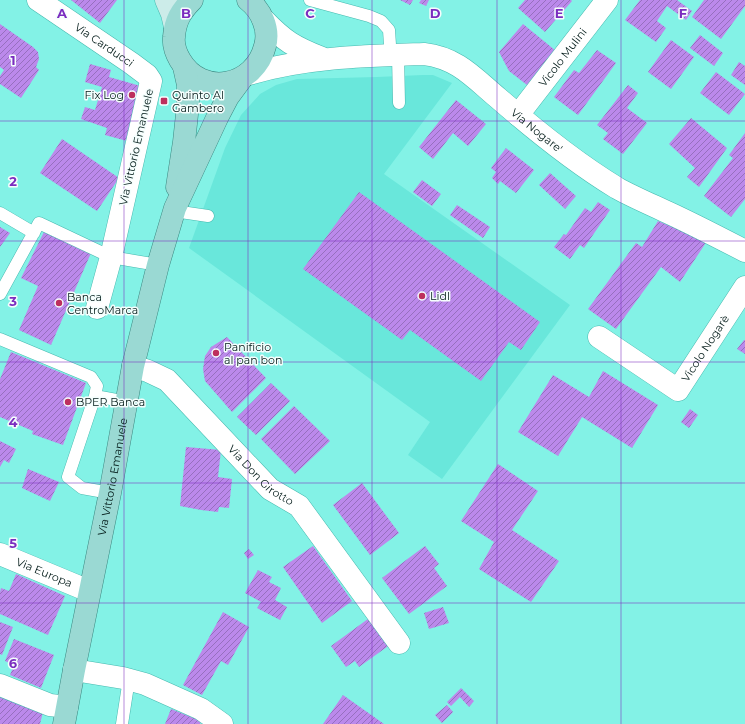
<svg xmlns="http://www.w3.org/2000/svg" width="745" height="724" viewBox="0 0 745 724" font-family="Montserrat,sans-serif">
<style>
.built{fill:#69e7db}
.building{fill:url(#building-hatch)}
.lines{fill:none;stroke-linecap:round;stroke-linejoin:round}
.service-casing{stroke:#46b9af;stroke-width:13}
.minor-casing{stroke:#46b9af;stroke-width:23}
.secondary-casing{stroke:#46b9af;stroke-width:23}
.primary-casing{stroke:#39867f;stroke-width:23}
.service{stroke:#fff;stroke-width:12}
.minor{stroke:#fff;stroke-width:22}
.secondary{stroke:#ccece9;stroke-width:22}
.primary{stroke:#9ad9d3;stroke-width:22}
.grid{fill:none;stroke:#7b2cbf;stroke-width:1;stroke-opacity:0.55}
.poi-dot{fill:#bd2f5d;stroke:#f5fefd;stroke-width:1.5}
.labels{text-anchor:middle;stroke-width:3;stroke-linejoin:round;paint-order:stroke}
.street-label{font-size:11px;fill:#031b19;stroke:#f5fefd}
.poi-label{font-size:11px;fill:#031b19;stroke:#f5fefd;text-anchor:start}
.grid-label{font-size:13px;text-anchor:middle;font-weight:bold;fill:#7b2cbf;stroke:#f5fefd;stroke-width:3;stroke-linejoin:round;paint-order:stroke}
</style>
<defs>
<pattern id="building-hatch" width="6" height="6" patternUnits="userSpaceOnUse"><rect width="6" height="6" fill="#bb89eb"/><path d="M-1 1l2-2M0 6l6-6M5 7l2-2" fill="none" stroke="#966fbe"/></pattern>
</defs>
<rect width="100%" height="100%" fill="#83f2e6"/>
<path class="built" d="M423,75H433L452,83L384,174L570,305L442,479L408,455L430,422L189,248L225,148L241,115L260,94L276,85L297,79L377,77Z"/>
<path class="building" d="M71,0H117L100,23Z
M400,0H413L410,5Z
M421,0H429L426,6L419,3Z
M525,0H571L572,1L545,32L518,8Z
M640,0H677L692,11L686,20L667,6L657,21L666,28L656,42L625,20Z
M704,0H745V6L721,39L692,17Z
M0,24L33,47L38,52L39,59L36,67L39,70L21,98L0,84V76L4,70L0,67Z
M523,24L556,51L527,85L509,71L499,52Z
M700,35L723,53L714,66L690,48Z
M671,40L694,57L671,89L648,72Z
M597,50L616,63L578,115L554,97L574,70L579,73Z
M739,62L745,66V85L731,75Z
M90,64L111,70L109,77L144,87L127,141L105,135L107,128L81,119L85,107L95,110L102,87L85,82Z
M716,72L745,94L729,115L700,93Z
M628,85L638,93L627,108L647,123L623,154L603,139L608,133L597,125Z
M456,100L486,124L468,146L453,133L433,159L419,147Z
M691,118L727,148L699,187L687,177L695,168L669,144Z
M745,133V199L731,217L704,196L733,158L729,155Z
M62,139L119,178L97,211L40,173Z
M506,148L534,170L516,193L500,181L498,184L492,178L496,172L491,168Z
M550,173L576,196L565,209L539,185Z
M422,180L441,194L432,206L413,192Z
M359,192L540,322L521,350L509,342L481,381L410,330L402,340L303,269Z
M598,202L610,210L584,248L580,245L570,259L554,247L564,234L566,235L585,208L591,212Z
M457,205L490,227L483,238L450,215Z
M658,221L707,241L680,282L661,267L616,329L588,309L636,243L642,247Z
M0,227L10,233L0,247Z
M45,230L91,253L51,345L19,330L38,286L21,278Z
M227,337L266,378L232,412L205,381L203,369L205,356L211,347Z
M744,340H745V354L737,349Z
M11,352L86,383L63,445L32,434L33,431L0,417V379Z
M603,371L658,405L632,448L582,417L558,456L518,432L553,375L589,397Z
M271,383L290,401L256,435L237,417Z
M294,406L330,441L295,474L261,439Z
M690,409L698,415L689,428L681,422Z
M0,441L16,449L9,463L4,460L0,467Z
M186,447L221,450L218,477L232,479L229,508L219,507L218,512L201,510L180,506Z
M498,464L538,491L512,530L559,561L531,602L479,569L494,542L461,521Z
M28,469L59,482L50,501L22,488Z
M362,483L399,533L370,555L333,505Z
M313,546L352,601L322,623L283,567Z
M425,546L439,564L434,568L447,586L409,614L382,578Z
M249,549L254,555L248,559L244,553Z
M258,570L272,577L269,582L281,588L275,600L287,607L280,620L257,608L261,602L245,593Z
M16,574L65,596L48,635L0,614V592L1,588L9,591Z
M443,607L449,623L429,629L424,613Z
M223,612L249,627L228,665L221,661L202,695L183,685Z
M372,616L391,644L359,667L355,661L346,667L331,646Z
M0,622L13,627L2,655L0,654Z
M14,639L54,655L41,688L10,675L14,665L5,661Z
M461,688L474,701L469,707L460,697L451,706L447,702Z
M343,695L384,724H323Z
M0,696L44,708L40,724H0Z
M447,705L453,712L442,723L435,715Z
M171,709L201,721L200,724H165Z"/>
<g class="lines">
<defs>
<path id="service" d="M310,0L369,16L381,21L389,30L390,45V56
M398,55L399,103
M174,211L208,216
M0,213L34,233
M0,294L39,223L111,257L158,265
M0,339L91,377L97,386L95,396
M110,493L82,488L68,477L95,396L127,402
M122,724L129,679"/>
<g id="minor">
<path id="s1" d="M38,0L131,63L147,75L151,81L111,257L97,308"/>
<path d="M263,19C284,41 294,47 322,58"/>
<path id="s2" d="M249,74C306,57 365,56 424,54C458,58 474,78 498,98C536,131 574,162 617,188C633,197 652,205 669,213C695,225 720,238 745,251"/>
<path id="s3" d="M518,115L607,0"/>
<path id="s4" d="M599,337L678,390L745,287"/>
<path id="s5" d="M133,366L148,371L167,380L270,489L299,506L399,643"/>
<path id="s6" d="M0,554L89,591"/>
<path d="M74,670L123,678L145,684L201,709L222,724"/>
<path d="M0,685L50,705L67,707"/>
</g>
<path id="secondary" d="M166,0L172,14L175,27"/>
<g id="primary">
<path d="M192,0C181,11 175,21 174,37C173,45 176,53 180,60C202,98 255,87 265,46C270,29 261,10 248,0"/>
<path d="M177,187L184,142L188,105V85L184,67"/>
<path id="s7" d="M64,724L74,670L110,493L133,366L158,265L175,208L217,118L228,97L242,78"/>
</g>
</defs>
<use href="#service" class="service-casing"/>
<use href="#minor" class="minor-casing"/>
<use href="#secondary" class="secondary-casing"/>
<use href="#primary" class="primary-casing"/>
<use href="#service" class="service"/>
<use href="#minor" class="minor"/>
<use href="#secondary" class="secondary"/>
<use href="#primary" class="primary"/>
</g>
<path class="grid" d="M124,0V724M248,0V724M372,0V724M497,0V724M621,0V724M0,121H745M0,241H745M0,362H745M0,483H745M0,603H745"/>
<g class="poi-dot">
<circle cx="132" cy="95" r="4"/>
<rect x="160" y="97" width="8" height="8" rx="2"/>
<circle cx="422" cy="296" r="4"/>
<circle cx="59" cy="303" r="4"/>
<circle cx="216" cy="353" r="4"/>
<circle cx="68" cy="402" r="4"/>
</g>
<g class="labels">
<g class="street-label">
<text dy="4" stroke="none"><textPath href="#s1" startOffset="80">Via Carducci</textPath></text>
<text dy="4" stroke="none"><textPath href="#s3" startOffset="73">Vicolo Mulini</textPath></text>
<text dy="4" stroke="none"><textPath href="#s2" startOffset="315">Via Nogare'</textPath></text>
<text transform="translate(136 147) rotate(-77)" y="4">Via Vittorio Emanuele</text>
<text dy="4" stroke="none"><textPath href="#s4" startOffset="145">Vicolo Nogarè</textPath></text>
<text dy="4" stroke="none"><textPath href="#s5" startOffset="171">Via Don Girotto</textPath></text>
<text dy="4" stroke="none"><textPath href="#s7" startOffset="252">Via Vittorio Emanuele</textPath></text>
<text dy="4" stroke="none"><textPath href="#s6" startOffset="48">Via Europa</textPath></text>
</g>
<g class="poi-label">
<text x="124" y="99" text-anchor="end">Fix Log</text>
<text x="172" y="99">Quinto Al<tspan x="172" dy="13">Gambero</tspan></text>
<text x="430" y="300">Lidl</text>
<text x="67" y="301">Banca<tspan x="67" dy="13">CentroMarca</tspan></text>
<text x="224" y="351">Panificio<tspan x="224" dy="13">al pan bon</tspan></text>
<text x="76" y="406">BPER Banca</text>
</g>
</g>
<g class="grid-label">
<text x="62" y="18">A</text>
<text x="186" y="18">B</text>
<text x="310" y="18">C</text>
<text x="435" y="18">D</text>
<text x="559" y="18">E</text>
<text x="683" y="18">F</text>
<text x="13" y="65">1</text>
<text x="13" y="186">2</text>
<text x="13" y="306">3</text>
<text x="13" y="427">4</text>
<text x="13" y="548">5</text>
<text x="13" y="668">6</text>
</g>
</svg>
